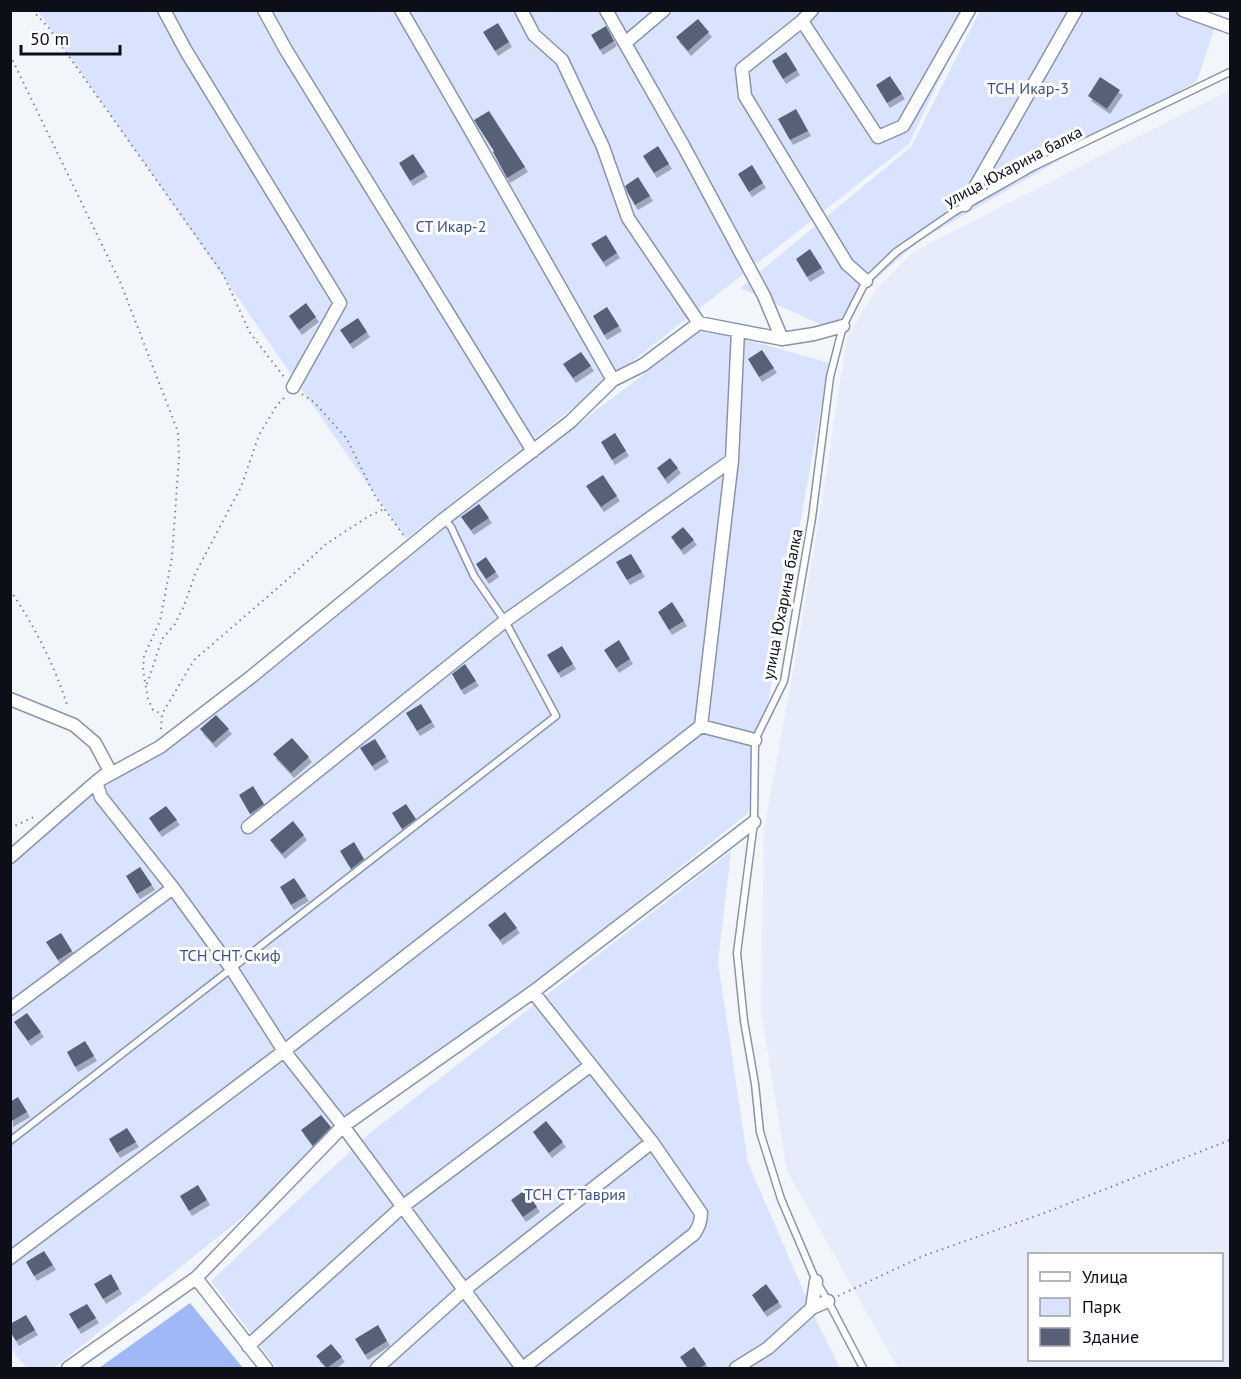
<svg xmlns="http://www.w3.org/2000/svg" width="1241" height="1379" viewBox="0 0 1241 1379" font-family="'PT Sans',sans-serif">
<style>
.built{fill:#e7ecfa;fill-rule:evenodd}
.green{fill:#d9e3fd}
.forest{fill:#a0b8f8}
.building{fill:#576077;filter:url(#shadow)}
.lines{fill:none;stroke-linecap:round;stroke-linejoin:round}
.service-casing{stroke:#8993ab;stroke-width:9}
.minor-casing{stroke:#8993ab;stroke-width:15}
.path{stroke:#81848b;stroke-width:2;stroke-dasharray:1.5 4.5;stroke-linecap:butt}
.service{stroke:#fff;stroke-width:6}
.minor{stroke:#fff;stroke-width:12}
.labels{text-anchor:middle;stroke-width:6;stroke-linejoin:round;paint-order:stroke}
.park-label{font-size:16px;fill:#3a509c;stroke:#fff}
.street-label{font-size:16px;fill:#0c0f18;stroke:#fff}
</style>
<defs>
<filter id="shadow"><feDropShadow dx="3" dy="5" stdDeviation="0" flood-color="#0004"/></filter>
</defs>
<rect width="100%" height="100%" fill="#f2f5fa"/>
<path class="built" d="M1230,90V1368H898L787,1171L761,1010L764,829L796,656L823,495L847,337L875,291L913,252ZM1030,1254H1222V1360H1030Z"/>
<path class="green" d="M1197,10L1218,18L1197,81L919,241L871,283L831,329L740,288L911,147L980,11Z
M38,11H972L909,144L406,539Z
M705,328L829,363L748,813L54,1368H26L11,1348V853Z
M731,851L718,962L748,1163L817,1322L840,1368H277L211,1281L370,1133Z"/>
<path class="forest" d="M190,1303L243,1368H99Z"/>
<path class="building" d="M698,19L709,32L688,51L676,37Z
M498,23L509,42L495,51L483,32Z
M606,26L614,41L600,50L591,35Z
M786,52L797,70L783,79L772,61Z
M890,76L902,94L887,103L876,85Z
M1100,77L1120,90L1107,109L1088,96Z
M796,109L808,131L790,140L778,119Z
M489,111L525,167L507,178L493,152L494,151L474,120Z
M658,146L669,164L654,173L643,156Z
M413,154L425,172L410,181L399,163Z
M752,165L763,183L749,192L738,174Z
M638,177L650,196L635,205L628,193L625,186Z
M606,235L617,253L603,262L591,244Z
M810,249L822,268L807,277L796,259Z
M306,303L316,317L299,330L289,316Z
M607,307L619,326L604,335L593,316Z
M358,318L367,332L350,344L340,330Z
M762,350L774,368L759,377L748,359Z
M581,352L591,366L573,378L563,364Z
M615,433L626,451L612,460L601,442Z
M670,458L678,468L665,479L657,468Z
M603,475L617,496L601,507L586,486Z
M479,504L489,518L471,530L461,517Z
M683,527L694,540L681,550L671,537Z
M631,554L642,572L627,580L616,562Z
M486,557L496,572L486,579L476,564Z
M672,602L684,621L669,630L658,612Z
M619,640L630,659L616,668L604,650Z
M562,646L573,664L558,673L547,655Z
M465,664L476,681L461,690L452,674Z
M421,704L432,722L417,731L406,713Z
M216,715L229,729L213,743L200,729Z
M292,738L309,757L291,773L273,754Z
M375,739L386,757L372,766L360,748Z
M253,786L264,804L250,814L239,795Z
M406,804L416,819L402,829L392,813Z
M166,806L177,820L159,832L149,818Z
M293,821L304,835L282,854L270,840Z
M354,842L364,859L351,869L340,851Z
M140,867L152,885L137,894L126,876Z
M294,878L306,896L291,905L280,887Z
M505,912L517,928L500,940L488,925Z
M61,933L72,951L58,960L46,942Z
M27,1013L41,1032L28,1041L14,1022Z
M85,1041L94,1056L75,1067L67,1052Z
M18,1097L27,1112L10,1122V1102Z
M321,1115L331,1127L313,1146L301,1130Z
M546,1121L563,1142L549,1153L533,1132Z
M127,1128L136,1142L117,1153L109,1139Z
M198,1185L207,1200L189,1211L180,1196Z
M525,1190L537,1207L523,1217L511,1200Z
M44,1251L53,1265L34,1276L26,1262Z
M111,1274L119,1289L103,1299L94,1284Z
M766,1284L779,1302L764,1312L752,1295Z
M87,1304L96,1318L78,1329L69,1314Z
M26,1315L35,1330L16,1341L10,1331V1324Z
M378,1325L387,1341L365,1355L355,1339Z
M331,1344L342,1357L327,1368L316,1356Z
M694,1347L706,1364L700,1368H688L680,1357Z"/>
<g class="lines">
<defs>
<path id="service" d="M10,1141L556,716L505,621L474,576L451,527L444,519
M863,1368L828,1301L816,1281L781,1199L760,1132L755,1084L744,1021L737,953L754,822L755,740L784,681L812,518L830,377L843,326L866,281L896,252L954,212L1033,167L1230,72"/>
<path id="minor" d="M164,10L186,51L340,303L293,387
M264,10L286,50L533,451
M401,10L467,124L613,380
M521,10L534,35L562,60L603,147L628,218L699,323
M606,10L684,147L764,296L782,339
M812,10L802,21L742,69L745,96L847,264L866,281
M1183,10L1230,27
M802,21L878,137L903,126L969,10
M625,43L664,10
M965,205L1076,10
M10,699L74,725L95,743L110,771L96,782L101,797L173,888L231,968L284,1051L343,1126L522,1368
M701,726L732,460
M248,827L505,621L732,460L738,331
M10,857L96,782L160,747L251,677L444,519L570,422L613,380L643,365L699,323L782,339L814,334L843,326
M10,1009L173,888
M10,1258L284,1051L701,726L755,740
M196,1278L266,1368
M812,1308L816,1281
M248,1346L402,1207L591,1065
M68,1368L196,1278L343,1126L533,992L754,822
M377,1368L464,1290L652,1142
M523,1368L694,1234C699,1227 701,1222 701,1213L652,1142L533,992
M736,1368L768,1348L812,1308L828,1301"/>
</defs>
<use href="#service" class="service-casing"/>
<use href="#minor" class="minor-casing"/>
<path class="path" d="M32,10L48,27L223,274L250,333L285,378
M10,55L121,284L178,432L179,457L172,557L160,621L144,656L143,670L148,699L153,710L162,714
M302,394L315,403L347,439L375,496L404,536
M10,590C35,627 55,666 68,708
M147,684L162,639L175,624L184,606L196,572L241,487L259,435L277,405L285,397
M161,729L162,714L194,660L288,579L326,544L369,516L384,509
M10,828L36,816
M838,1296L923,1256L1042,1214L1230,1140"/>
<use href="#service" class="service"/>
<use href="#minor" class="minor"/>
</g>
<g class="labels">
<g class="park-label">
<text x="1028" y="94">ТСН Икар-3</text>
<text x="451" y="232">СТ Икар-2</text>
<text x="230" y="961">ТСН СНТ Скиф</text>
<text x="575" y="1200">ТСН СТ Таврия</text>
</g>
<g class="street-label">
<text transform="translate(1013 166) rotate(-28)" y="6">улица Юхарина балка</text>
<text transform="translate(782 604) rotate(-79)" y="6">улица Юхарина балка</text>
</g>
</g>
<rect width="1241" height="1379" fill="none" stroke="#0c0f18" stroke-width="24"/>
<rect x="1028" y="1253" width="195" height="108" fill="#ffffff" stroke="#9e9fa3" stroke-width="1.5"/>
<rect x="1040" y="1272" width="30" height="9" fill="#ffffff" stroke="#9e9fa3" stroke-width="1.5"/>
<text x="1082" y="1283" font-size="18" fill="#0c0f18">Улица</text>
<rect x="1040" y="1298" width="30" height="18" fill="#d9e3fd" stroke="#9e9fa3" stroke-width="1.5"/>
<text x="1082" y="1313" font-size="18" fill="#0c0f18">Парк</text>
<rect x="1040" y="1328" width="30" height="18" fill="#576077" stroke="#9e9fa3" stroke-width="1.5"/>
<text x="1082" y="1343" font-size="18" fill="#0c0f18">Здание</text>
<path d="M21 45v9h99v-9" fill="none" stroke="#0c0f18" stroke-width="3"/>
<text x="30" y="45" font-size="18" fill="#0c0f18" stroke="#ffffff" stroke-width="4.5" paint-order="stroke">50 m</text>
</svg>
